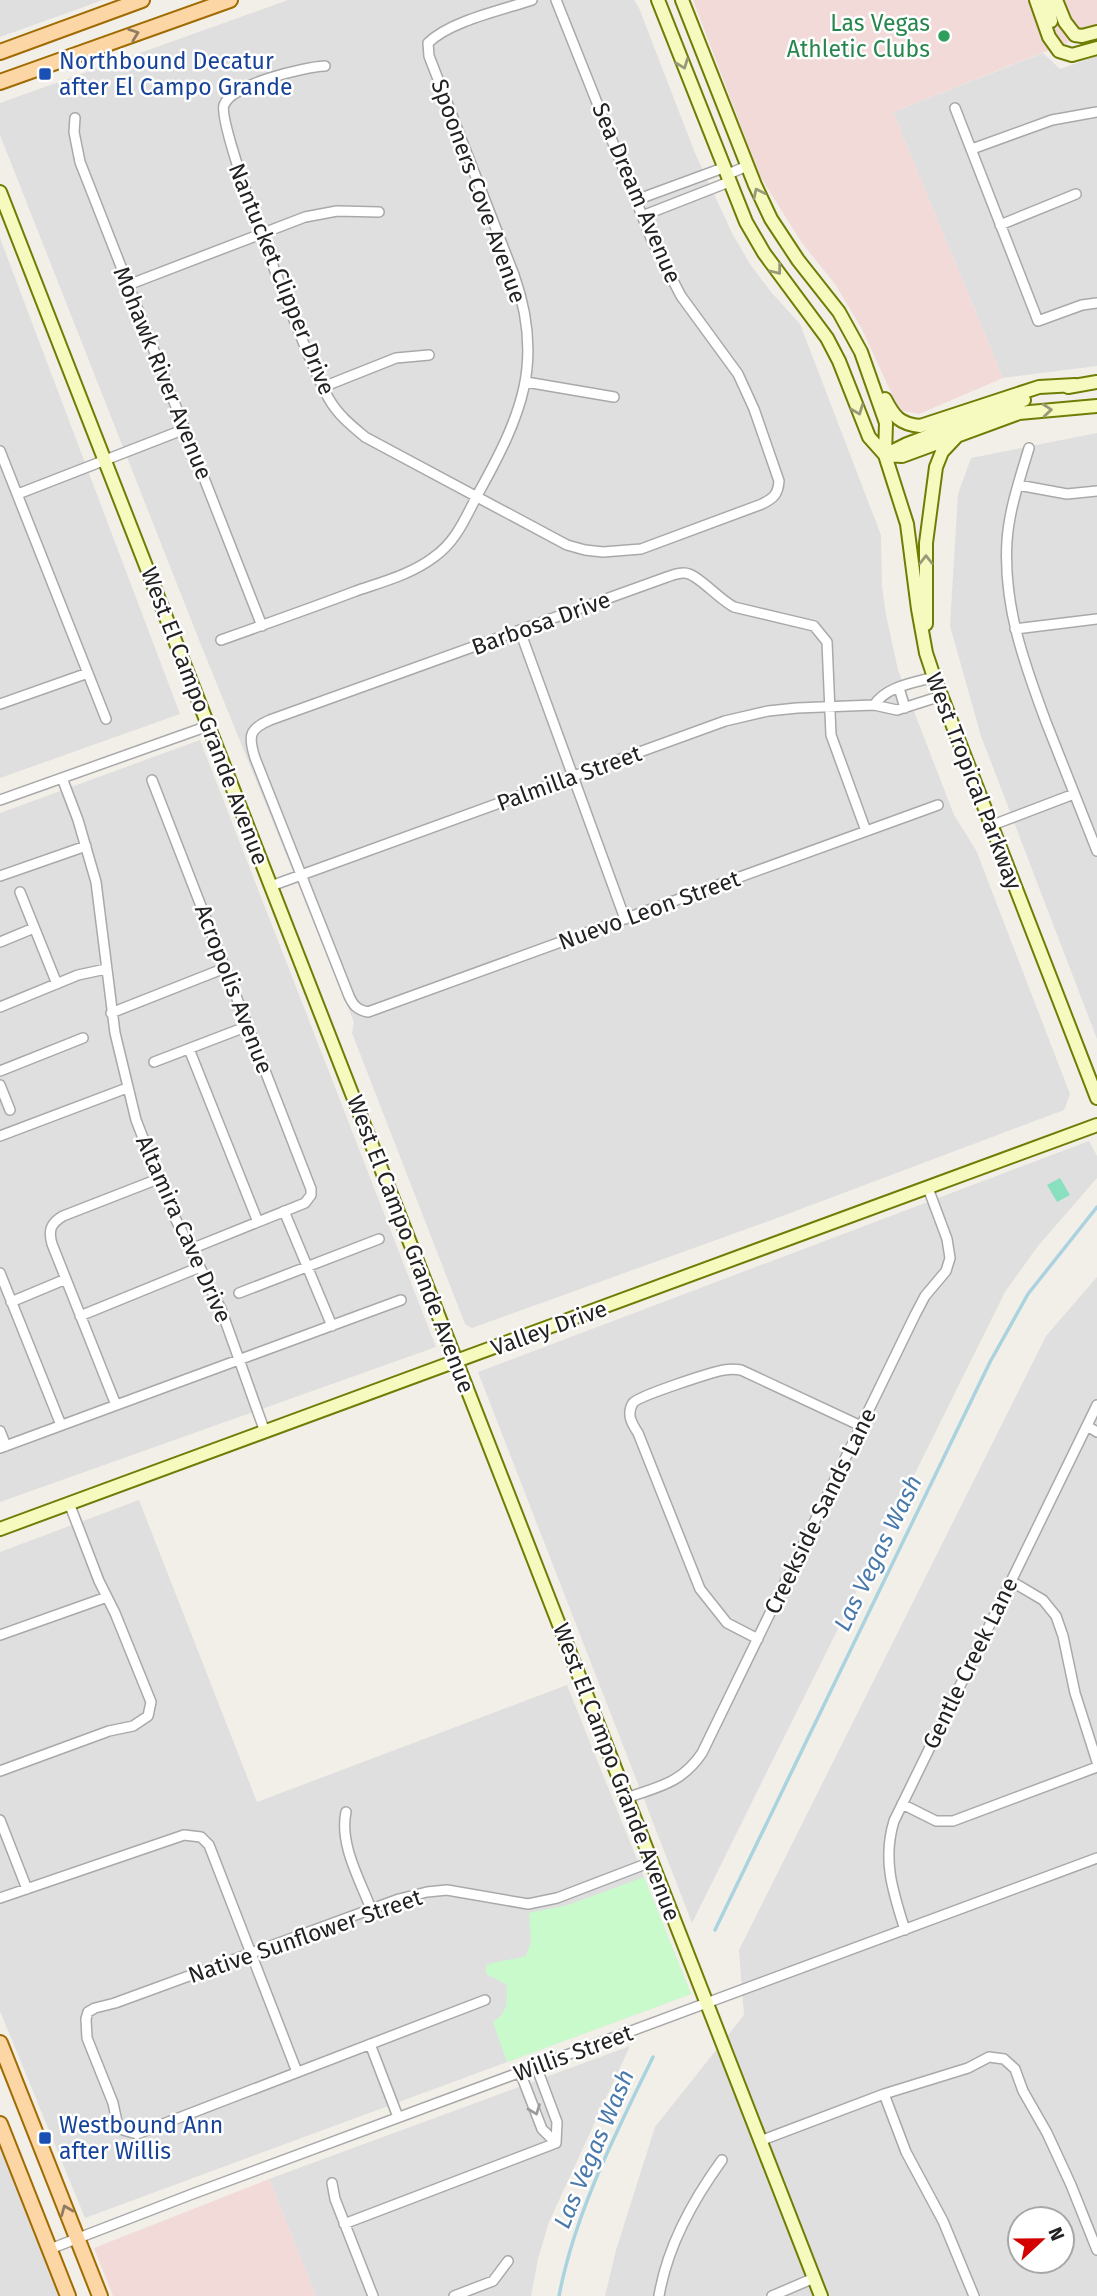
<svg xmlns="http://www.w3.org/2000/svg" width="1097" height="2296" viewBox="0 0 1097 2296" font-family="'Fira Sans',sans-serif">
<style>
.residential{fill:#e0dfdf;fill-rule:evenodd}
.commercial{fill:#f2dad9}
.park{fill:#c8facc}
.pitch{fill:#88e0be}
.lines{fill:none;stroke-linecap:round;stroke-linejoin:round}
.stream{stroke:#aad3df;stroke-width:3.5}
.street-casing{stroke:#a9a9a9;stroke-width:12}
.secondary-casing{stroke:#707d05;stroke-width:16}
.primary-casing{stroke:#a06b00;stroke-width:18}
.street{stroke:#fff;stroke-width:9}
.secondary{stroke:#f7fabf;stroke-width:12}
.primary{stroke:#fcd6a4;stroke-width:14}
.oneway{stroke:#8f7c63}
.oneway2{stroke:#979978}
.oneway3{stroke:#9c9c9c}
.leisure-dot{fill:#2e9e5b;stroke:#fff;stroke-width:2.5}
.transit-dot{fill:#1a4fb4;stroke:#fff;stroke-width:2.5}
.labels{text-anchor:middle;stroke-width:5;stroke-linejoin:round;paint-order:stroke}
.leisure-label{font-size:23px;fill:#27864d;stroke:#fff;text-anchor:end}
.transit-label{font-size:23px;fill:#164399;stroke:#fff;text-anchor:start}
.street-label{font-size:23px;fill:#222;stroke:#fff}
.water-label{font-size:24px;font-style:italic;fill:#4a7aab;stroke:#fff}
</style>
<rect width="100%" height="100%" fill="#f2efe9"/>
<path class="residential" d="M0,0H103L0,37Z
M288,0H634L639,8L695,153L732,233L750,264L771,292L800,324L881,535L882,586L886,615L898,670L954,815L976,850L1070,1094L1064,1110L777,1218L472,1328L465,1324L352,1033L354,1022L201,645L0,135V103Z
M1043,53L1060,69L1097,56V366L1003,378L893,112Z
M0,238L180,714L0,778Z
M1097,433V1039L981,736L950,626L958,494L971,458Z
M200,740L436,1347L0,1502V813Z
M1089,1141L1097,1156V1178L1038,1246L1005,1292L692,1923L478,1372Z
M1097,1277V2296H605L616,2250L655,2127L744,2015L739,1950L1046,1336ZM1020,2219H1062V2261H1020Z
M139,1500L257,1802L567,1685L691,1994L85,2218L0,2011V1552Z
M630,2046L549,2222L538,2259L531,2296H316L269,2179Z
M0,2149L12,2178L59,2296H0Z"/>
<path class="commercial" d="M693,0H1097V31L893,112L1003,378L919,414L899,410L862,329L835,284L802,243L760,176Z
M269,2179L316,2296H113L94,2248Z"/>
<path class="park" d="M644,1877L691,1994L507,2062L493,2022C508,2012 508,2002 506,1984L486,1974V1965C499,1960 513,1960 526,1956L531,1942L529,1913L568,1905Z"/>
<path class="pitch" d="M1060,1178L1070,1195L1057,1202L1047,1185Z"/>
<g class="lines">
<path class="stream" d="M715,1930L990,1362L1028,1294L1097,1207
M559,2296C575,2212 616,2133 653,2057"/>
<defs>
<path id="street" d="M325,66C304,67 232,84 224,105C216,126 311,370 329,399C338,415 352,426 365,437L567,545L585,550L603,552L641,549L762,504C774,498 778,494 779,481L754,409L738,374L681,296L651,238L556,0
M955,108L1038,321L1082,305L1097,303
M75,118L74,132L80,162L262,626
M972,149L1052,120L1097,112
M726,175L747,166
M636,200L723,168
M642,216L729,182
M1000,225L1076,194
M128,285L305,217L337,211L379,212
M526,382L614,397
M323,387L396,358L429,355
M1029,448C1020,478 1009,510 1007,541C1003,605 1024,663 1046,722C1063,765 1080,808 1097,851
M0,451L106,719
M1018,485L1067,494L1097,491
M18,494L185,429
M1015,629L1097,619
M520,631L625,919
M221,640C266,624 311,608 356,591C382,582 412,574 434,557C457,541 466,516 479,492C521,416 545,362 514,275L429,56L428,43C450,21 502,10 532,0
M899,688L905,708
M0,704L88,673
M874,705C887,686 913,683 934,677
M62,778L78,820L96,882L115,1033L136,1120L172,1212L221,1309L265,1432
M152,780L311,1189V1195L305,1203L191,1249
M0,800L208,726
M990,826L1074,794
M866,831L831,735L827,642L814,626L734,607C719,599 701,578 689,574C682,571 673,575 667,577L270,720C249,729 248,736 255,758L349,996C353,1005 357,1010 368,1012L938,805
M0,876L86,846
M271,886L725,721L768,711L797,708L874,705L897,710L941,696
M20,892L57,984
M0,942L34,928
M0,1007L78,975L106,969
M111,1013L225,968
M189,1049L258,1222
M154,1062L248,1026
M0,1071L83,1038
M0,1085L10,1110
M0,1136L127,1088
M284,1211L332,1326
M0,1273L61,1425
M239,1293L379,1239
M11,1302L66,1279
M80,1316L200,1267
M116,1405L52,1244C48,1230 51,1223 63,1216L158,1179
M1087,1426L1097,1432
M0,1431L6,1446
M0,1448L401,1300
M1011,1581L1043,1600L1056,1616L1063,1636L1075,1693L1097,1762
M0,1635L107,1597
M758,1639L727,1623L700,1589L638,1433C632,1424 626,1414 633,1403C638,1396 712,1372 724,1370C730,1369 735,1369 741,1370L861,1426
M0,1771L109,1731L133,1726L148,1716L151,1702L115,1613L99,1581L69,1503
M626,1798C658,1787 682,1783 702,1753L915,1315L925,1296L946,1271L950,1258L947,1239L928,1188
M902,1804L936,1821H953L1097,1767
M346,1812C339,1844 360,1880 371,1909
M0,1820L27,1889
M0,1898L184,1835L201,1837L209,1845L297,2072
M905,1930C893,1892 882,1860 894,1821L1097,1405
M485,2000L137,2134L123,2130L117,2122L113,2103L87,2038L86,2019L88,2012L95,2008L115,2003L399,1899L427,1892L447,1890L528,1904L557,1898L651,1862
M370,2044L398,2117
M536,2066L557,2122L556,2143
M520,2072L542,2129L556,2143
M884,2094L906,2152L943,2221L974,2296
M760,2141L884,2094L968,2068L989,2057L1004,2059L1015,2069L1023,2091L1047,2133L1071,2185L1097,2250
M332,2183L335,2199L373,2296
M344,2224L556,2143
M50,2249L195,2193L1097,1858
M454,2296L493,2281L508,2261
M659,2296C667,2247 693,2200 722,2160
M772,2296L814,2278"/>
<path id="secondary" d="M658,0L746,222L764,253L827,338L839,361L869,437L885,455L907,524L918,609L926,653L934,677L1097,1098
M682,0L755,185L771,219L798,260L839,312L861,352L886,423L885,455
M1036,0L1049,37L1059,51L1072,55L1097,48
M1046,0L1051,21
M1056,0L1065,22L1075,35L1082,36L1097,32
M0,192L821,2296
M1068,387L1097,382
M885,399C894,417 900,424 920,426L1039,387L1075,385
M885,455L907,444L1024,400
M885,455L902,456L1019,413L1097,406
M926,624V543L936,467L942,452L958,435
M0,1529L1097,1125"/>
<path id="primary" d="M0,52L142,0
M0,82L230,0
M0,2043L100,2296
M0,2124L68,2296"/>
</defs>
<use href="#street" class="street-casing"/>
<use href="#secondary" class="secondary-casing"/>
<use href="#primary" class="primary-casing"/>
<use href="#street" class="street"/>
<use href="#secondary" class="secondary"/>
<use href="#primary" class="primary"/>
</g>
<defs><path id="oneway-chevron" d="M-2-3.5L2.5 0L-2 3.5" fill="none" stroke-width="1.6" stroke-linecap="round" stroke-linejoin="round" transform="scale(1.75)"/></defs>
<g class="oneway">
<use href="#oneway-chevron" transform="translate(134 34) rotate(-20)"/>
<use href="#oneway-chevron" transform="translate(66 2210) rotate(-112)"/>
</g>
<g class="oneway2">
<use href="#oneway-chevron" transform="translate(683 64) rotate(69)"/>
<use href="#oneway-chevron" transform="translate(758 193) rotate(-116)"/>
<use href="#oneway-chevron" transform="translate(777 270) rotate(52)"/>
<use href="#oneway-chevron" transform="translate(858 410) rotate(69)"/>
<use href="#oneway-chevron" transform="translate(1047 410) rotate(-5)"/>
<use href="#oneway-chevron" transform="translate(926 560) rotate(-90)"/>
</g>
<use class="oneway3" href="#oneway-chevron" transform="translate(535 2110) rotate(69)"/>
<circle class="leisure-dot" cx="944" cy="36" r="7"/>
<g class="transit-dot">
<rect x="38" y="67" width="14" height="14" rx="3.5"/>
<rect x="38" y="2131" width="14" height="14" rx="3.5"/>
</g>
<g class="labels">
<g class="leisure-label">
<text x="930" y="31">Las Vegas<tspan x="930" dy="26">Athletic Clubs</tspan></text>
</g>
<g class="transit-label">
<text x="59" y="69">Northbound Decatur<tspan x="59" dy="26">after El Campo Grande</tspan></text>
<text x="59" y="2133">Westbound Ann<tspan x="59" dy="26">after Willis</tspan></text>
</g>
<g class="street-label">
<text transform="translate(479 191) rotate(70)" y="8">Spooners Cove Avenue</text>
<text transform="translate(637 193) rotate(67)" y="8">Sea Dream Avenue</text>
<text transform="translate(282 279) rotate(68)" y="8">Nantucket Clipper Drive</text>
<text transform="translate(163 373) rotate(68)" y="8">Mohawk River Avenue</text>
<text transform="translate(541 623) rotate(-20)" y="8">Barbosa Drive</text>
<text transform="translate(205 716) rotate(69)" y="8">West El Campo Grande Avenue</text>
<text transform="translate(569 778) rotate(-20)" y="8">Palmilla Street</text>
<text transform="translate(974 781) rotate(69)" y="8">West Tropical Parkway</text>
<text transform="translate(649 910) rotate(-20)" y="8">Nuevo Leon Street</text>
<text transform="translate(234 989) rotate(69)" y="8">Acropolis Avenue</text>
<text transform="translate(184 1229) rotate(66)" y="8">Altamira Cave Drive</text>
<text transform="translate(411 1244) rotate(69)" y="8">West El Campo Grande Avenue</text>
<text transform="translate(549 1328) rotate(-20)" y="8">Valley Drive</text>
<text transform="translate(820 1511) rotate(-64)" y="8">Creekside Sands Lane</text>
<text transform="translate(970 1663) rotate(-64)" y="8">Gentle Creek Lane</text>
<text transform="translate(617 1772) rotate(69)" y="8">West El Campo Grande Avenue</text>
<text transform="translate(305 1936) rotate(-19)" y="8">Native Sunflower Street</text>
<text transform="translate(573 2053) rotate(-20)" y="8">Willis Street</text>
</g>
<g class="water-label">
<text transform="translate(878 1553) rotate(-64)" y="8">Las Vegas Wash</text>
<text transform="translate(594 2149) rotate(-67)" y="8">Las Vegas Wash</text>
</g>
</g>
<g transform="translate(1041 2240) rotate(68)"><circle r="33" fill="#ffffff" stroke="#a7a7a7" stroke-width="2"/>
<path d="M0-5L12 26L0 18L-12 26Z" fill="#d40000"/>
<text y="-10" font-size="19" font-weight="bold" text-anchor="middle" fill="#222222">N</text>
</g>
</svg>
